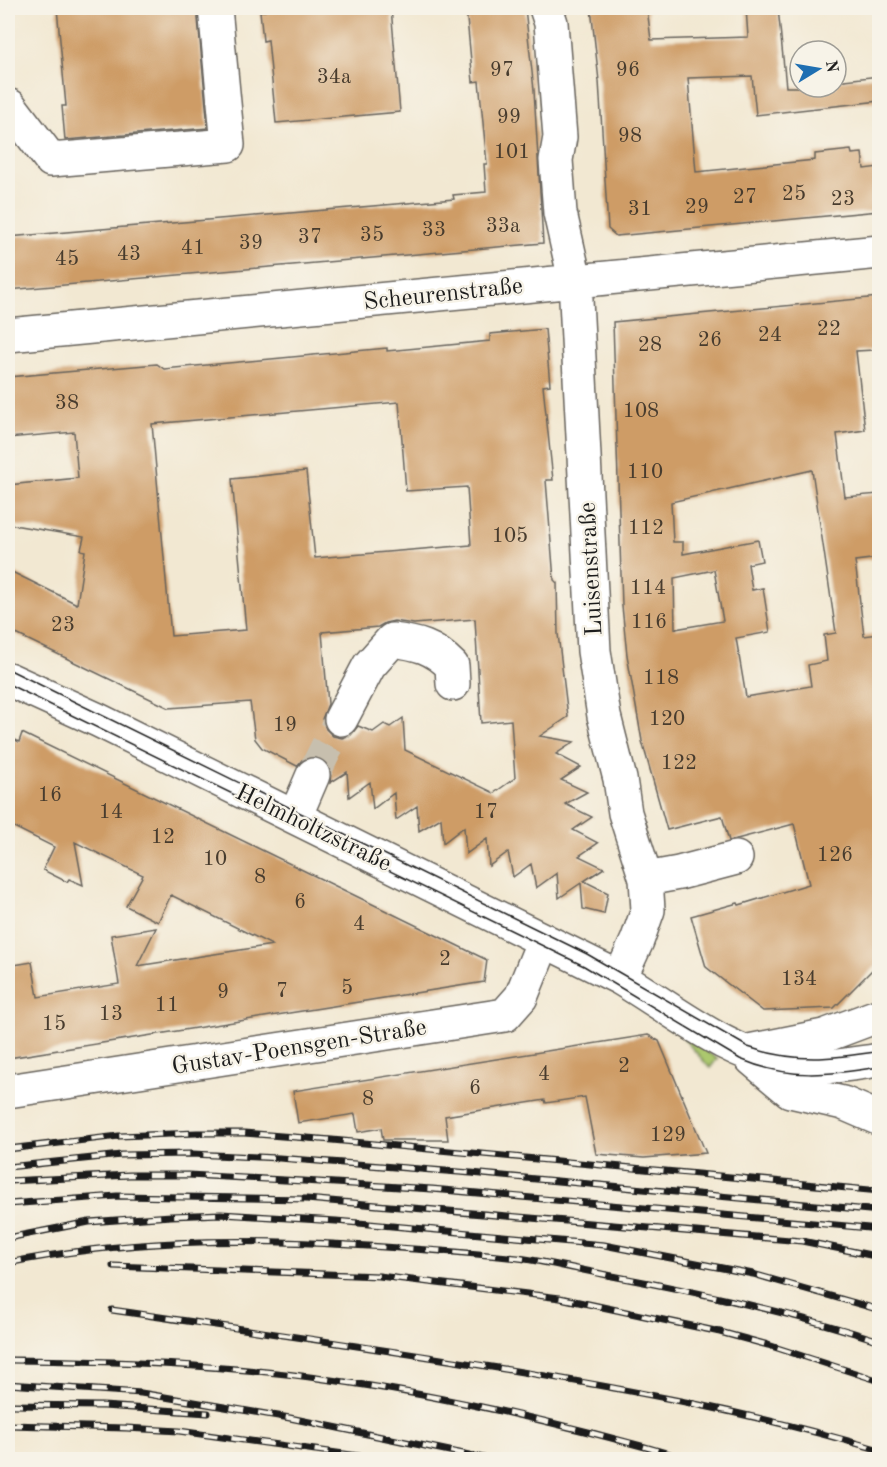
<svg xmlns="http://www.w3.org/2000/svg" width="887" height="1467" viewBox="0 0 887 1467" font-family="'Old Standard TT',serif">
<style>
.green{fill:#acc86e;stroke:#647245;stroke-width:1.5}
.building{fill:#ce9c66;fill-rule:evenodd}
.lines{fill:none;stroke-linecap:round;stroke-linejoin:round}
.minor-tunnel{stroke:#c7bfae;stroke-width:33;stroke-dasharray:33 16;stroke-linecap:butt}
.minor-casing{stroke:#67635c;stroke-width:36}
.minor{stroke:#fff;stroke-width:33}
.tram{stroke:#1c1c1c;stroke-width:1.5}
.rail-casing{stroke:#1c1c1c;stroke-width:7}
.rail{stroke:#f7f3e8;stroke-width:4.5;stroke-dasharray:14;stroke-linecap:butt}
.labels{text-anchor:middle;stroke-width:5;stroke-linejoin:round;paint-order:stroke}
.number-label{font-size:21px;fill:#483c2e}
.street-label{font-size:24px;fill:#1c1c1c;stroke:#f7f3e8}
</style>
<rect width="100%" height="100%" fill="#f7f3e8"/>
<filter id="ink" filterUnits="userSpaceOnUse"><feTurbulence type="fractalNoise" baseFrequency=".0167" numOctaves="2"/><feDisplacementMap in="SourceGraphic" scale="12" xChannelSelector="R" yChannelSelector="G"/><feConvolveMatrix kernelMatrix="1 2 1 2 8 2 1 2 1" color-interpolation-filters="sRGB"/></filter>
<filter id="wash" filterUnits="userSpaceOnUse"><feTurbulence type="fractalNoise" baseFrequency=".008" numOctaves="4" result="noise"/><feDisplacementMap in="SourceGraphic" scale="24" xChannelSelector="R" yChannelSelector="G"/><feGaussianBlur stdDeviation="1.35" result="paint"/><feColorMatrix in="noise" values="0 0 0 0 0 0 0 0 0 0 0 0 0 0 0 0 0 1.4 0 .05"/><feComposite in="paint" operator="in"/></filter>
<g filter="url(#wash)">
<rect width="100%" height="100%" fill="#f2e8d2"/>
<path class="green" d="M687,1036L717,1059L710,1068L684,1039Z"/>
<g id="blocks">
<path class="building" d="M57,8H197L208,128L65,140L62,106H66Z
M265,8H391L400,112L276,123L268,40L263,41L260,11H265Z
M466,8H525L534,90L543,243L8,290V237L454,199L453,195L486,192L484,164H487L479,81L473,82Z
M591,8H647L651,40L748,37L746,8H778L786,87H836V81L879,76V101L756,115L752,76L688,78L696,172L815,160V154L851,150L852,154L862,153L864,169L879,167V211L616,236L608,229L599,81Z
M879,297V343L874,350L856,351L865,430L837,434L845,497L879,494V558L855,561L864,636L879,634V963L834,1008L763,1011L706,967L691,916L738,903L739,905L809,884L794,824L729,841L722,816L667,830L642,741L627,655L622,606L613,322ZM812,470L836,633L824,635L827,661L808,665L811,686L746,697L736,638L770,632L763,588L752,590L748,564L762,561L758,540L683,554V542H673L671,502ZM714,570L723,621L675,629L674,578Z
M545,329L550,385L543,386L553,480H546L554,580L557,583L558,634L568,717L540,736L574,742L556,754L581,767L561,780L587,792L565,804L592,817L573,830L598,843L579,856L604,868L584,881L608,893L604,914L583,909L581,883L559,898L557,873L536,888L531,864L513,877L508,852L489,866L487,839L466,854L464,827L443,843L441,818L419,831L417,806L396,820L394,793L373,809L370,782L349,797L347,772L330,783L331,772L328,764L321,758L310,757L302,760L297,766L262,748L255,739L250,702L169,708L8,630V570L77,604L85,551L81,550L84,537L8,524V485L78,478L74,432L8,438V377L157,364L164,369L387,348V351L490,341V334ZM399,402L406,491L467,487L471,545L315,558L306,471L232,479L246,630L171,636L152,424ZM475,619L481,723L511,720L515,778L494,793L405,750L403,718L390,727L384,724L373,732L358,726L351,735L342,738L333,736L326,729L322,719L328,704L322,632L378,627L385,623L394,621L414,624Z
M22,733L487,960L484,982L8,1058V966L32,962L38,997L119,984L111,935L156,928L137,966L272,945L171,895L158,922L126,906L143,875L75,842L83,885L69,879L67,882L43,870L54,847L8,824V736L19,742Z
M648,1035L659,1041L706,1153L644,1158L596,1154L585,1097L546,1103L545,1100L445,1116L448,1140H383L381,1128L358,1132L355,1114L298,1123L293,1091Z"/>
</g>
</g>
<g filter="url(#ink)">
<use href="#blocks" fill-opacity="0" stroke="#67635c" stroke-width="1.5"/>
<g class="lines">
<path class="minor-tunnel" d="M313,775L341,719"/>
<defs>
<path id="minor" d="M546,8L551,23L560,137L556,160L560,213L575,280L594,651L604,716L620,779L625,813L646,879L648,910L637,941L620,978
M8,106H10L51,160L228,145L215,8
M8,335L880,252
M8,679L98,720L620,978C674,1010 728,1056 792,1066C821,1070 851,1064 880,1060
M341,719L369,666L392,640C417,643 434,647 452,666L453,684
M295,817L313,775
M646,879L679,873L736,858
M749,1051L824,1036L880,1015
M752,1059L790,1091L843,1103L880,1119
M8,1091L505,1015L521,997L544,940"/>
</defs>
<use href="#minor" class="minor-casing"/>
<use href="#minor" class="minor"/>
<path class="tram" d="M8,669L587,954L748,1047C795,1063 832,1059 880,1051
M8,684L584,966L740,1059C789,1080 828,1075 880,1067"/>
<defs>
<path id="rail" d="M8,1149L119,1136L197,1133H244L332,1140L880,1191
M8,1167L121,1155L192,1154L279,1158L471,1173L880,1211
M8,1181L130,1175H188L303,1181L432,1189L880,1229
M8,1204L117,1196L306,1199L802,1241L880,1257
M8,1238L89,1222L171,1216L221,1214L336,1221L604,1245L753,1274L880,1310
M8,1263C122,1240 234,1238 350,1245C406,1248 462,1252 518,1258C547,1262 577,1269 607,1275C699,1292 790,1312 880,1341
M113,1266L379,1276L560,1298L720,1332L768,1345L880,1381
M112,1310C241,1329 370,1347 498,1368C627,1389 754,1413 880,1450
M8,1360C113,1361 219,1364 324,1379C448,1396 570,1425 691,1460
M8,1384L141,1393L290,1418L493,1460
M8,1405L103,1406L208,1413
M8,1425L126,1428L179,1431L387,1460"/>
</defs>
<use href="#rail" class="rail-casing"/>
<use href="#rail" class="rail"/>
</g>
</g>
<g class="labels">
<g class="number-label">
<text x="502" y="76">97</text>
<text x="628" y="76">96</text>
<text x="334" y="83">34a</text>
<text x="509" y="123">99</text>
<text x="630" y="142">98</text>
<text x="512" y="158">101</text>
<text x="794" y="200">25</text>
<text x="745" y="203">27</text>
<text x="843" y="205">23</text>
<text x="697" y="213">29</text>
<text x="640" y="215">31</text>
<text x="503" y="232">33a</text>
<text x="434" y="236">33</text>
<text x="372" y="241">35</text>
<text x="310" y="243">37</text>
<text x="251" y="249">39</text>
<text x="193" y="254">41</text>
<text x="129" y="260">43</text>
<text x="67" y="265">45</text>
<text x="829" y="335">22</text>
<text x="770" y="341">24</text>
<text x="710" y="346">26</text>
<text x="650" y="351">28</text>
<text x="67" y="409">38</text>
<text x="641" y="417">108</text>
<text x="645" y="478">110</text>
<text x="646" y="534">112</text>
<text x="510" y="542">105</text>
<text x="648" y="594">114</text>
<text x="649" y="628">116</text>
<text x="63" y="631">23</text>
<text x="661" y="684">118</text>
<text x="667" y="725">120</text>
<text x="285" y="731">19</text>
<text x="679" y="769">122</text>
<text x="50" y="801">16</text>
<text x="111" y="818">14</text>
<text x="486" y="818">17</text>
<text x="163" y="843">12</text>
<text x="835" y="861">126</text>
<text x="215" y="865">10</text>
<text x="260" y="883">8</text>
<text x="300" y="908">6</text>
<text x="359" y="930">4</text>
<text x="445" y="965">2</text>
<text x="799" y="985">134</text>
<text x="347" y="994">5</text>
<text x="282" y="997">7</text>
<text x="223" y="998">9</text>
<text x="167" y="1011">11</text>
<text x="111" y="1020">13</text>
<text x="54" y="1030">15</text>
<text x="624" y="1072">2</text>
<text x="544" y="1080">4</text>
<text x="475" y="1094">6</text>
<text x="368" y="1105">8</text>
<text x="668" y="1141">129</text>
</g>
<g class="street-label">
<text transform="translate(443 293) rotate(-6)" y="8">Scheurenstraße</text>
<text transform="translate(590 569) rotate(-93)" y="8">Luisenstraße</text>
<text transform="translate(314 827) rotate(26)" y="8">Helmholtzstraße</text>
<text transform="translate(299 1046) rotate(-9)" y="8">Gustav-Poensgen-Straße</text>
</g>
</g>
<rect width="887" height="1467" fill="none" stroke="#f7f3e8" stroke-width="30"/>
<g transform="translate(818 69) rotate(79)"><circle r="28" fill="#f7f3e8" stroke="#9f9d96" stroke-width="1.5"/>
<path d="M0-4.5L10 22L0 15L-10 22Z" fill="#1f6fb2"/>
<text y="-9" font-size="16" font-weight="bold" text-anchor="middle" fill="#1c1c1c">N</text>
</g>
</svg>
